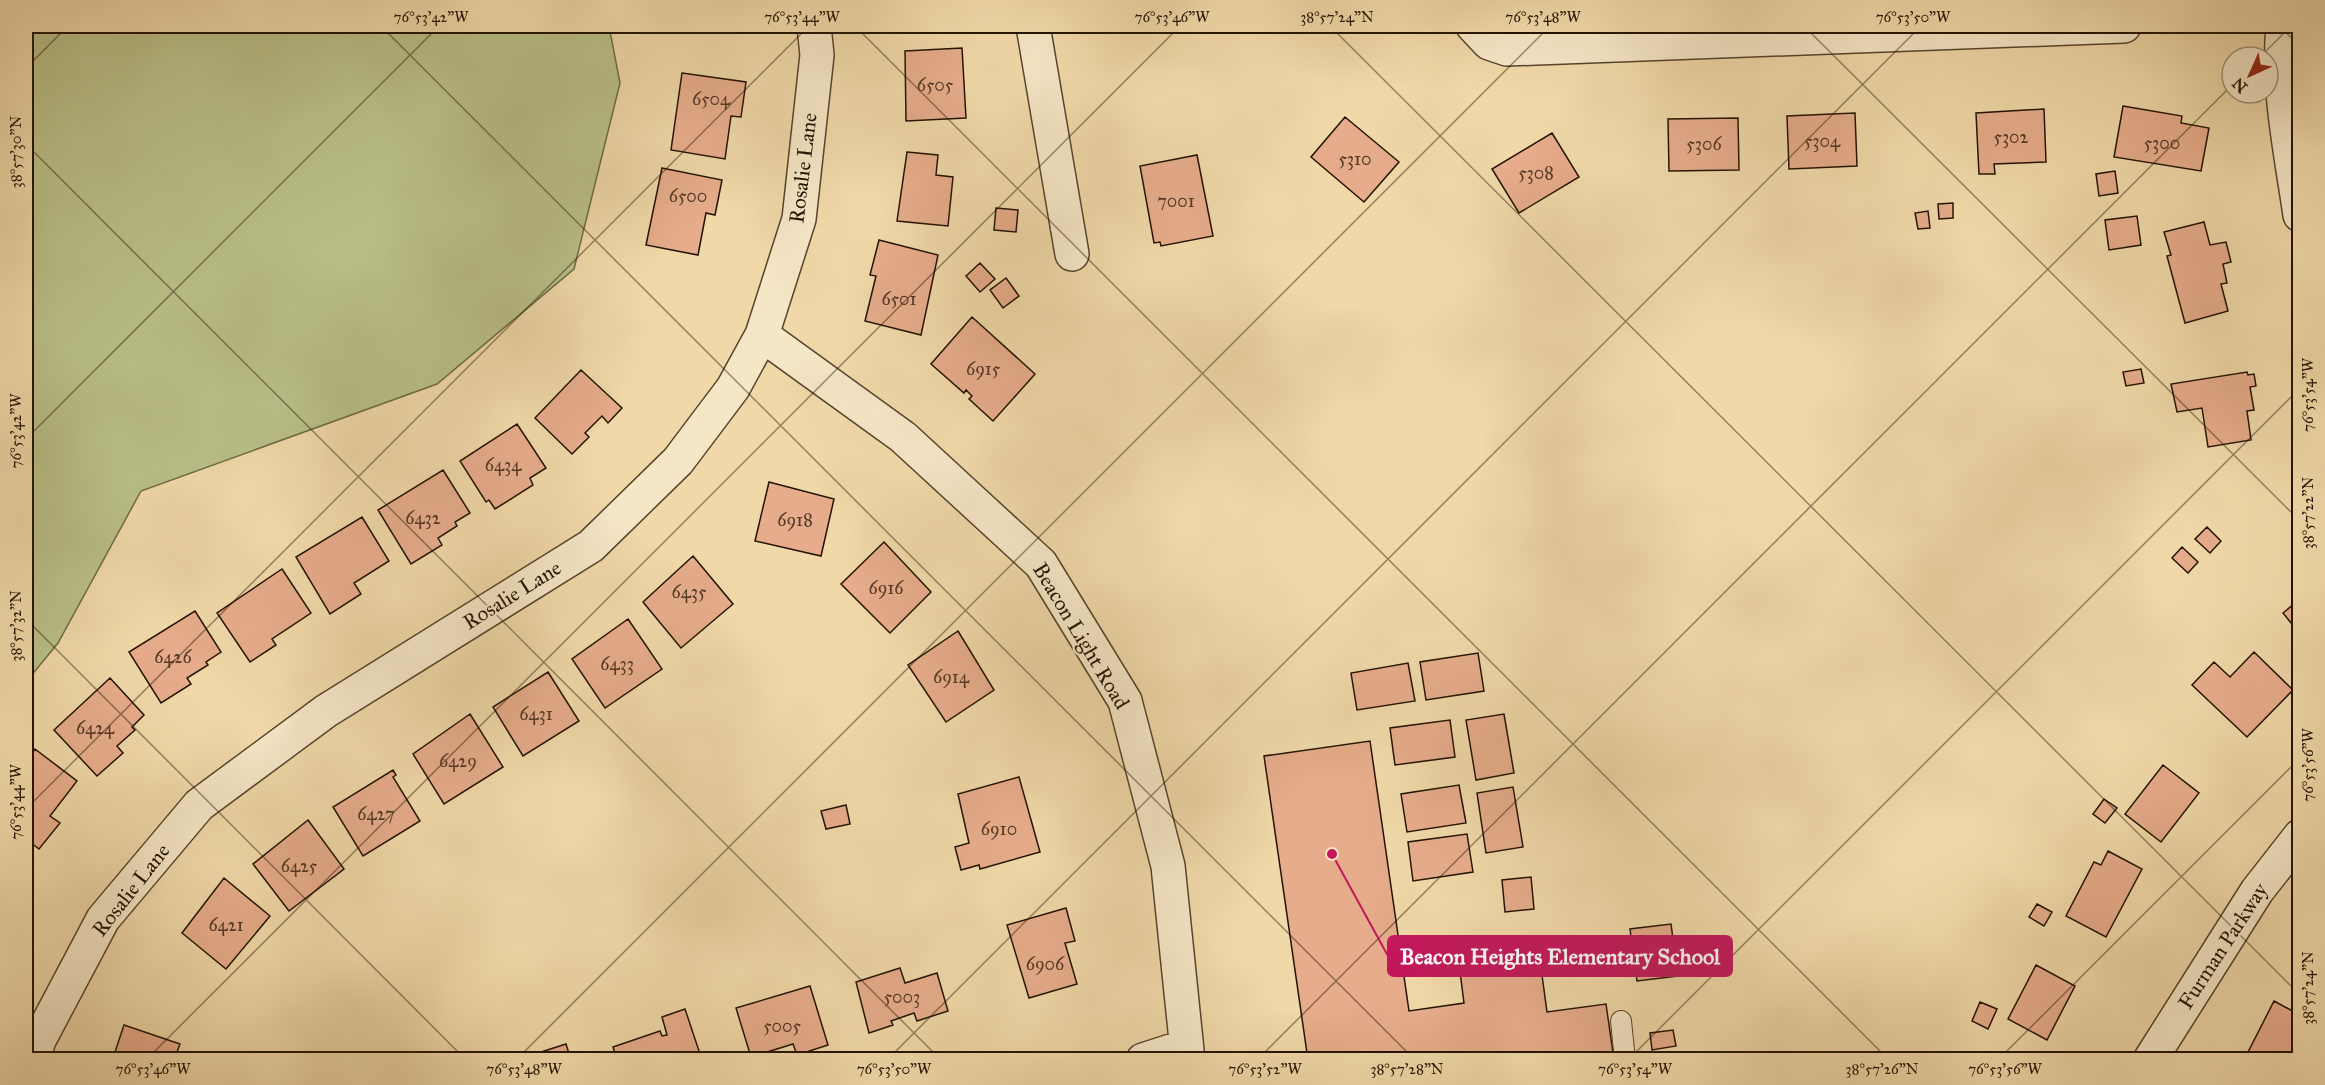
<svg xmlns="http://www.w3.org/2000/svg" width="2325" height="1085" viewBox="0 0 2325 1085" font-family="'IM FELL Great Primer',serif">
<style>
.green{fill:#b9bf88;stroke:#6e6946;stroke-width:1.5}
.building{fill:#e6ac8b;stroke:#231303;stroke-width:1.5}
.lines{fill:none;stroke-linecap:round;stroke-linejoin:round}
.service-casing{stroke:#56442c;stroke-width:22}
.minor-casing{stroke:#56442c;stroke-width:36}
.tertiary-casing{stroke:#56442c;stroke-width:36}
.service{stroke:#f5e6c6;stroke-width:20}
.minor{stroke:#f5e6c6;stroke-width:33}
.tertiary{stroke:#f5e6c6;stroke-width:33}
.ticks{fill:none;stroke:#231303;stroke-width:1.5;stroke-opacity:0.45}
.labels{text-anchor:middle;stroke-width:4.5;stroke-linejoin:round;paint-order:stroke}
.number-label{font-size:18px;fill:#543925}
.street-label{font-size:21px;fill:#231303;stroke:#f5e6c6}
.leader{fill:none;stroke:#c2185b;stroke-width:2}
.callout-dot{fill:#c2185b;stroke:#f5e6c6;stroke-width:2}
.callout{fill:#c2185b;stroke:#c2185b;stroke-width:2}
.callout-label{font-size:22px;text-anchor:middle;font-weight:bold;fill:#fff}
.neatline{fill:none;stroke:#231303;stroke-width:2}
.ticks-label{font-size:15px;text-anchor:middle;fill:#231303}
</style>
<rect width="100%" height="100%" fill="#f0d8a8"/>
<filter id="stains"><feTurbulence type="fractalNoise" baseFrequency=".00333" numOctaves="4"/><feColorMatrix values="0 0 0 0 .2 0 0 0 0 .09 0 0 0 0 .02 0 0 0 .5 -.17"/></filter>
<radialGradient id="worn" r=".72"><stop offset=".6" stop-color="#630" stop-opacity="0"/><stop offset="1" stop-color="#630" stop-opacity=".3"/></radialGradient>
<path class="green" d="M26,26H609L620,83L574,269L437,384L141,491L58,643L26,682V391L29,389L26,383Z"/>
<path class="building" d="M962,48L966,118L906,121L905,51Z
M682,73L746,82L741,117L731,116L725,159L671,150Z
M2123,106L2182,116L2181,123L2209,128L2201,171L2114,157Z
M2044,109L2046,162L1994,164L1995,174H1979L1976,113Z
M1855,113L1857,166L1789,169L1787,116Z
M1345,117L1399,162L1364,202L1311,157Z
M1738,118L1739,170L1669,171L1668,119Z
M1552,133L1579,177L1519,213L1492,169Z
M907,152L938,155L936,175L953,177L948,226L897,221Z
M1197,155L1213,236L1161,246L1160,242L1154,243L1140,166Z
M662,168L722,180L715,215L706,213L698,255L646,245Z
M2115,171L2118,193L2099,196L2096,174Z
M1953,203V218L1939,219L1938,204Z
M996,208L1018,210L1016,232L994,230Z
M1928,211L1930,228L1918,229L1915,213Z
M2137,216L2141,245L2109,250L2105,220Z
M2204,222L2210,245L2226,242L2231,262L2223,264L2227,283L2221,284L2228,311L2185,323L2167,256L2171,255L2164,232Z
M879,240L938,255L921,335L865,321L876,276L870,275Z
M980,263L995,279L980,292L966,276Z
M1006,278L1019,296L1003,308L990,290Z
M972,317L1035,374L993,421L969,399L972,396L966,390L964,393L931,364Z
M2141,369L2144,383L2126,386L2123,372Z
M581,370L622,408L608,423L602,416L585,433L589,437L572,454L535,418Z
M2247,372L2248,375L2254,374L2256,386L2250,387L2254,410L2247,411L2251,440L2208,447L2202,408L2177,412L2171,384Z
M517,424L546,468L530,478L533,485L495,509L489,500L486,502L460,461Z
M443,470L470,513L455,522L457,526L438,538L442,545L411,564L378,510Z
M769,482L834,499L821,556L755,541Z
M362,517L389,561L354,583L361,594L330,614L296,557Z
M2207,527L2221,541L2210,553L2195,539Z
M884,542L931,592L890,633L841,584Z
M2182,547L2198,562L2188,573L2172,558Z
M693,556L733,604L681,648L643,602Z
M282,569L311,613L272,639L276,645L250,662L217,613Z
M2300,599V634L2283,613Z
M195,611L221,652L206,662L208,665L187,678L191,684L161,703L129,652Z
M628,619L662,669L605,708L572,659Z
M958,631L994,690L946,722L908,665Z
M2254,652L2293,690L2247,737L2192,685L2214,662L2230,677Z
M1478,653L1484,691L1426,700L1420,662Z
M1408,663L1415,701L1357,710L1351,673Z
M548,672L579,721L523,756L493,707Z
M110,678L144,715L132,727L135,730L117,746L123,753L97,776L54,730Z
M470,714L503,767L444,804L413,754Z
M1504,714L1514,773L1476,780L1466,720Z
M1450,720L1455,757L1395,765L1390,728Z
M1370,741L1409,1011L1464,1003L1459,964L1539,953L1547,1012L1606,1004L1614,1060H1308L1264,756Z
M35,749L77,781L50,816L60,823L39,849L26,839V761Z
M2163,765L2199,793L2161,842L2125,814Z
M393,770L396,775L393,777L420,821L363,856L333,807Z
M1019,777L1040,852L980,869L979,865L961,870L955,847L969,843L958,794Z
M1459,785L1466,823L1407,832L1401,794Z
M1513,787L1523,847L1486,853L1477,793Z
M2104,799L2117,808L2105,823L2093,814Z
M846,805L850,824L826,829L821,811Z
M308,820L344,869L289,911L253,864Z
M1467,834L1473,872L1413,881L1408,842Z
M2108,851L2142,869L2106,937L2066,916L2094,862L2101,865Z
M1531,877L1534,909L1505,912L1502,880Z
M224,878L270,916L226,969L182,933Z
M2037,904L2052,912L2044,926L2029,917Z
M1066,908L1075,941L1065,943L1077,984L1029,998L1007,925Z
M1671,924L1678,976L1637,981L1630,929Z
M2036,965L2075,986L2047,1040L2008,1019Z
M900,968L905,983L937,973L948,1011L917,1021L914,1013L891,1021L893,1025L869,1033L856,982Z
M810,986L828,1045L797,1055L793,1044L751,1057L736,1008Z
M2274,1001L2300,1015V1060H2244Z
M1980,1002L1997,1009L1988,1029L1972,1021Z
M685,1009L702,1060H617L613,1047L660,1031L662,1036L667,1035L662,1017Z
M124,1025L180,1044L174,1060H110L111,1054L114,1055Z
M1673,1030L1676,1046L1652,1050L1650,1033Z
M566,1044L571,1060H544L541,1052Z"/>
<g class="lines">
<defs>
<path id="service" d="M1621,1021L1625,1060"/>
<path id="minor" d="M1033,26L1072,254
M1473,26L1489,43L1507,49L2124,26
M2283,26C2277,88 2291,153 2300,215
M762,335L903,437L1041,564L1125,701L1168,866L1188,1060
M33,1060L39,1040L103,919L199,805L326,711L591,546L678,461L733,388L762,335L799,219L817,55L814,26
M1143,1060L1186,1046"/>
<path id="tertiary" d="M2150,1060L2257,891L2300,836"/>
</defs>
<use href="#service" class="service-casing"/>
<use href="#minor" class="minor-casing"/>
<use href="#tertiary" class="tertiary-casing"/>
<use href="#service" class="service"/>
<use href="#minor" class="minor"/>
<use href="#tertiary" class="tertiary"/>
</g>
<path class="ticks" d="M381,26L1415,1060M855,26L1889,1060M1330,26L2300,995M1804,26L2300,521M2279,26L2300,46M2260,57L2291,26M26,68L68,26M26,144L941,1060M26,439L439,26M26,619L466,1060M26,809L809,26M146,1060L1180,26M516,1060L1550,26M887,1060L1921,26M1257,1060L2232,85M1628,1060L2300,388M1998,1060L2300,758"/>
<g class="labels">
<g class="number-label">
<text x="935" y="91">6505</text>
<text x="711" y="105">6504</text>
<text x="2011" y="143">5302</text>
<text x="1822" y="147">5304</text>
<text x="2162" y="149">5300</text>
<text x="1704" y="150">5306</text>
<text x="1355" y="165">5310</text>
<text x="1536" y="179">5308</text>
<text x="688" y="202">6500</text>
<text x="1176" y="207">7001</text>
<text x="899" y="305">6501</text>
<text x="983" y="375">6915</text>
<text x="503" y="471">6434</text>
<text x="423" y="524">6432</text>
<text x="795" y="526">6918</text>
<text x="886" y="594">6916</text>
<text x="689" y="598">6435</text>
<text x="173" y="663">6426</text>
<text x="617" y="670">6433</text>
<text x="951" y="683">6914</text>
<text x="536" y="720">6431</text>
<text x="95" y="734">6424</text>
<text x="458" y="767">6429</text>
<text x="376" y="820">6427</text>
<text x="999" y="835">6910</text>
<text x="299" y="872">6425</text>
<text x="226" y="931">6421</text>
<text x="1045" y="970">6906</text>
<text x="902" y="1003">5003</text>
<text x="782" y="1032">5005</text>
</g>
<g class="street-label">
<text transform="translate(803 168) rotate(-83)" y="7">Rosalie Lane</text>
<text transform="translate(512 595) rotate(-32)" y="7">Rosalie Lane</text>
<text transform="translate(1081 636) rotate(59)" y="7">Beacon Light Road</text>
<text transform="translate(131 890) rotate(-52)" y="7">Rosalie Lane</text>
<text transform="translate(2223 946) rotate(-57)" y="7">Furman Parkway</text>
</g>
</g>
<path class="leader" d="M1332 854L1388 956"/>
<circle class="callout-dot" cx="1332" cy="854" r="6"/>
<rect class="callout" x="1388" y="936" width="344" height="40" rx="6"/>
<g class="callout-label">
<text x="1560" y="964">Beacon Heights Elementary School</text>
</g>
<rect width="2325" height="1085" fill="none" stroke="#f0d8a8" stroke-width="66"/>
<g transform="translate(2250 75) rotate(225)"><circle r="28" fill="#f5e6c6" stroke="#a19278" stroke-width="1.5"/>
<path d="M0-4.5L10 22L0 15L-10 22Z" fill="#8f2418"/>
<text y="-9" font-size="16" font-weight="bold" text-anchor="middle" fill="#231303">N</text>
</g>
<rect x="33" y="33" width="2259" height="1019" class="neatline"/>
<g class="ticks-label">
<text x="431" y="22">76°53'42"W</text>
<text x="802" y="22">76°53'44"W</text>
<text x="1172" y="22">76°53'46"W</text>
<text x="1337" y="22">38°57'24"N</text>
<text x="1543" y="22">76°53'48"W</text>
<text x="1913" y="22">76°53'50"W</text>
<text transform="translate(16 152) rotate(-90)" y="5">38°57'30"N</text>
<text transform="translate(2308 395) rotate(-90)" y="5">76°53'54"W</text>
<text transform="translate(16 431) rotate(-90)" y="5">76°53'42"W</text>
<text transform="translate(2308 513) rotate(-90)" y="5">38°57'22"N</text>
<text transform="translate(16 626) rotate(-90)" y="5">38°57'32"N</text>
<text transform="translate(2308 765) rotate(-90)" y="5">76°53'56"W</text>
<text transform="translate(16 802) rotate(-90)" y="5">76°53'44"W</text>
<text transform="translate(2308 988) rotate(-90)" y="5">38°57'24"N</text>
<text x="153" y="1074">76°53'46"W</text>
<text x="524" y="1074">76°53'48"W</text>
<text x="894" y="1074">76°53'50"W</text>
<text x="1265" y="1074">76°53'52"W</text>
<text x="1407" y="1074">38°57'28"N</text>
<text x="1635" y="1074">76°53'54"W</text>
<text x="1882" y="1074">38°57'26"N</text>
<text x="2005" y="1074">76°53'56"W</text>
</g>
<rect width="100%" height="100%" filter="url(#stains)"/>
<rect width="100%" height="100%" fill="url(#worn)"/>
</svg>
